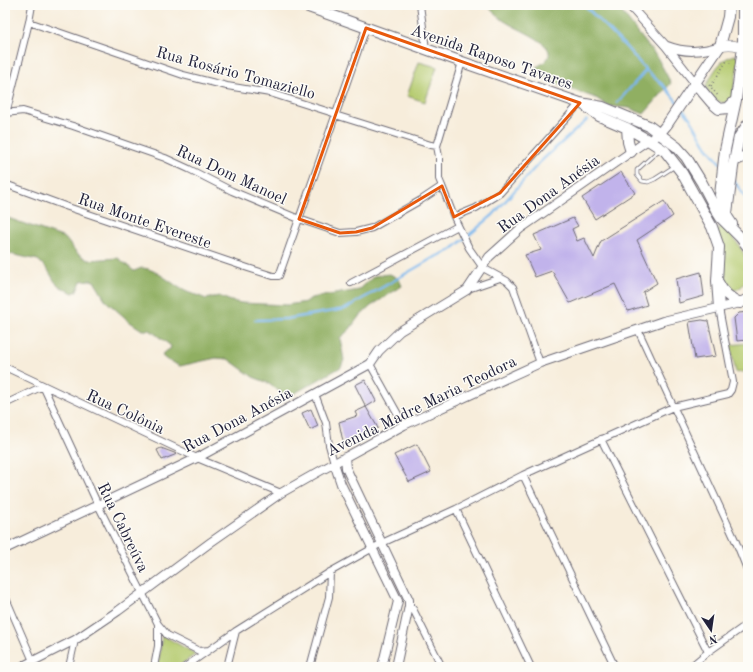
<svg xmlns="http://www.w3.org/2000/svg" width="753" height="672" viewBox="0 0 753 672" font-family="'Old Standard TT',serif">
<style>
.green{fill:#b5cb70;stroke:#6c7656}
.forest{fill:#90af62;stroke:#59684e}
.lines{fill:none;stroke-linecap:round;stroke-linejoin:round}
.stream{stroke:#7bb7ed;stroke-width:2.5}
.building{fill:#c1b3eb}
.service-casing{stroke:#6d6973;stroke-width:4.5}
.minor-casing{stroke:#6d6973;stroke-width:8}
.tertiary-casing{stroke:#6d6973;stroke-width:10}
.secondary-casing{stroke:#6d6973;stroke-width:10}
.primary-casing{stroke:#6d6973;stroke-width:12}
.path{stroke:#6d6973;stroke-width:1.5;stroke-dasharray:1 3;stroke-linecap:butt}
.service{stroke:#fff;stroke-width:3}
.minor{stroke:#fff;stroke-width:6}
.tertiary{stroke:#fff;stroke-width:8}
.secondary{stroke:#fff;stroke-width:9}
.primary{stroke:#fff;stroke-width:10}
.marked{fill:none;stroke:#e8590c;stroke-width:3;stroke-linejoin:round}
.labels{text-anchor:middle;stroke-width:3;stroke-linejoin:round;paint-order:stroke}
.street-label{font-size:16px;fill:#22223b;stroke:#fdfcf7}
</style>
<rect width="100%" height="100%" fill="#fdfcf7"/>
<filter id="ink" filterUnits="userSpaceOnUse"><feTurbulence type="fractalNoise" baseFrequency=".025" numOctaves="2"/><feDisplacementMap in="SourceGraphic" scale="8" xChannelSelector="R" yChannelSelector="G"/><feConvolveMatrix kernelMatrix="1 2 1 2 8 2 1 2 1" color-interpolation-filters="sRGB"/></filter>
<filter id="wash" filterUnits="userSpaceOnUse"><feTurbulence type="fractalNoise" baseFrequency=".012" numOctaves="4" result="noise"/><feDisplacementMap in="SourceGraphic" scale="16" xChannelSelector="R" yChannelSelector="G"/><feGaussianBlur stdDeviation="0.9" result="paint"/><feColorMatrix in="noise" values="0 0 0 0 0 0 0 0 0 0 0 0 0 0 0 0 0 1.4 0 .05"/><feComposite in="paint" operator="in"/></filter>
<g filter="url(#wash)">
<rect width="100%" height="100%" fill="#f7eddb"/>
<path class="green" d="M735,55L739,60L732,98L725,103C715,102 709,95 706,86C713,73 720,58 735,55Z
M419,62L437,67L425,102L407,96Z
M724,225C733,238 747,253 748,268C750,286 731,300 721,281C718,275 717,238 717,229Z
M748,343V371L736,373L730,345Z
M162,635L196,654L177,667H158Z"/>
<path class="forest" d="M488,5H616L657,57L671,83L644,114L629,108L608,106L596,98L567,88L535,72L536,67C574,49 519,31 506,22C499,18 492,12 488,5Z
M5,217L65,238L77,253L88,260L118,258L134,271C137,270 140,268 143,268C157,269 173,285 185,291C191,294 198,295 206,299L219,296L231,301L241,303L287,305L306,302L311,298L359,290L374,276L390,274L399,279L402,286L371,306L357,319L350,329L340,338L344,360L341,367L288,397L266,382L253,377L228,359L216,358L180,366L167,360L162,356L163,353L170,349L171,346L150,330H142L130,322L106,301L94,281L90,280L81,281L77,291L73,293L59,286L55,282L48,270L38,260L5,253Z"/>
<g class="lines">
<path class="stream" d="M584,5L626,47L646,70L666,88L678,103
M617,103L646,70
M682,108L690,118L706,146L720,163
M734,181L748,201
M255,320L286,319L345,309L431,259L451,250L493,215L540,162L587,120"/>
</g>
<g id="blocks">
<path class="building" d="M621,172L635,193L595,219L582,198Z
M664,201L673,216L637,240L657,283L643,292L647,305L628,311L615,284L570,303L552,271L535,277L525,255L541,250L534,235L573,218L578,226L572,229L577,241L584,238L594,258L601,241Z
M701,272L704,296L679,303L676,279Z
M748,312V340L737,341L734,318L739,313Z
M702,320L708,321L716,356L695,359L689,322Z
M365,380L376,401L366,407L355,385Z
M366,407L378,428L355,438L356,439L345,445L342,437L339,422L357,416L355,412Z
M311,409L318,426L310,430L302,413Z
M417,444L431,472L409,482L394,455Z
M161,448L177,454L162,460L157,450Z"/>
</g>
</g>
<g filter="url(#ink)">
<use href="#blocks" fill-opacity="0" stroke="#6d6973" stroke-width="1"/>
<g class="lines">
<defs>
<path id="service" d="M660,149L637,170V175L642,181L648,182L655,179L675,166"/>
<path id="minor" d="M420,5L426,49
M29,22L183,75L227,86L270,93L333,113L335,115L431,145L437,146
M462,62L437,146L439,157V179L442,186L454,217L469,248L483,268L507,281L513,287L540,363
M5,113L23,111L73,126L165,158L189,169L232,191L299,219L340,233L356,232L372,228L421,200L442,186
M5,118L29,22L32,5
M5,184L65,206L248,268L273,276H279L366,28
M454,217L476,208L500,193L580,103
M351,283L458,226
M468,289L500,278
M638,330L736,542L748,572
M370,364L404,425
M5,367L197,458L281,493
M315,394L326,423L329,445L334,463
M5,404L43,386L98,505L158,624L167,635L199,651L209,650
M601,439L708,652
M523,475L615,667
M456,509L531,667
M5,596L33,661
M409,606L413,609L442,667
M69,667L75,640
M154,667L158,646V624
M185,667L236,631L330,572L382,543L456,509L523,475L673,407L728,394L731,390L733,382L719,308
M227,667L236,631
M310,667L329,597L330,572
M690,667L708,652L746,625L748,620"/>
<path id="tertiary" d="M629,5L666,46L695,83
M667,46C685,53 701,52 720,46
M345,457L346,468L409,600V606L396,667
M334,463L341,484L398,601L382,667
M5,549L197,458L370,364L379,351L400,331L467,290L489,257L520,229L648,140
M21,667L75,640L118,611L211,542L281,493L320,471L404,425L540,363L663,321L740,303"/>
<path id="secondary" d="M720,46C730,44 740,45 748,51"/>
<path id="primary" d="M303,5L462,62L580,103L603,107L649,126L677,147L686,157L702,183L716,210L721,218L740,237L748,247
M695,83L712,103L719,109L728,108L736,100
M584,105L599,116L627,128L648,140L665,151L682,173L712,227L719,247L717,281L719,308
M627,128L628,142L631,152
M655,136L660,133L668,123L720,46L728,17L729,5
M734,161L748,155
M727,213L733,167L739,137L748,124
M732,224L726,215L720,195L725,150L736,100L743,47V5
M718,282C723,293 730,298 740,303L748,299"/>
</defs>
<use href="#service" class="service-casing"/>
<use href="#minor" class="minor-casing"/>
<use href="#tertiary" class="tertiary-casing"/>
<use href="#secondary" class="secondary-casing"/>
<use href="#primary" class="primary-casing"/>
<path class="path" d="M709,85L719,97
M711,86L726,62L732,63"/>
<use href="#service" class="service"/>
<use href="#minor" class="minor"/>
<use href="#tertiary" class="tertiary"/>
<use href="#secondary" class="secondary"/>
<use href="#primary" class="primary"/>
</g>
</g>
<path class="marked" d="M366,28L580,103L500,193L454,217L442,186L372,228L356,232L340,233L299,219Z"/>
<g class="labels">
<g class="street-label">
<text transform="translate(492 56) rotate(19)" y="6">Avenida Raposo Tavares</text>
<text transform="translate(236 72) rotate(15)" y="6">Rua Rosário Tomaziello</text>
<text transform="translate(232 174) rotate(25)" y="6">Rua Dom Manoel</text>
<text transform="translate(548 193) rotate(-36)" y="6">Rua Dona Anésia</text>
<text transform="translate(145 220) rotate(19)" y="6">Rua Monte Evereste</text>
<text transform="translate(421 405) rotate(-26)" y="6">Avenida Madre Maria Teodora</text>
<text transform="translate(126 411) rotate(25)" y="6">Rua Colônia</text>
<text transform="translate(237 419) rotate(-28)" y="6">Rua Dona Anésia</text>
<text transform="translate(124 527) rotate(64)" y="6">Rua Cabreúva</text>
</g>
</g>
<rect width="753" height="672" fill="none" stroke="#fdfcf7" stroke-width="20"/>
<g transform="translate(711 630) rotate(167)" stroke="#fdfcf7" stroke-width="3" paint-order="stroke">
<path d="M0-3L7 15L0 10L-7 15Z" fill="#22223b"/>
<text y="-6" font-size="11" font-weight="bold" text-anchor="middle" fill="#22223b">N</text>
</g>
</svg>
